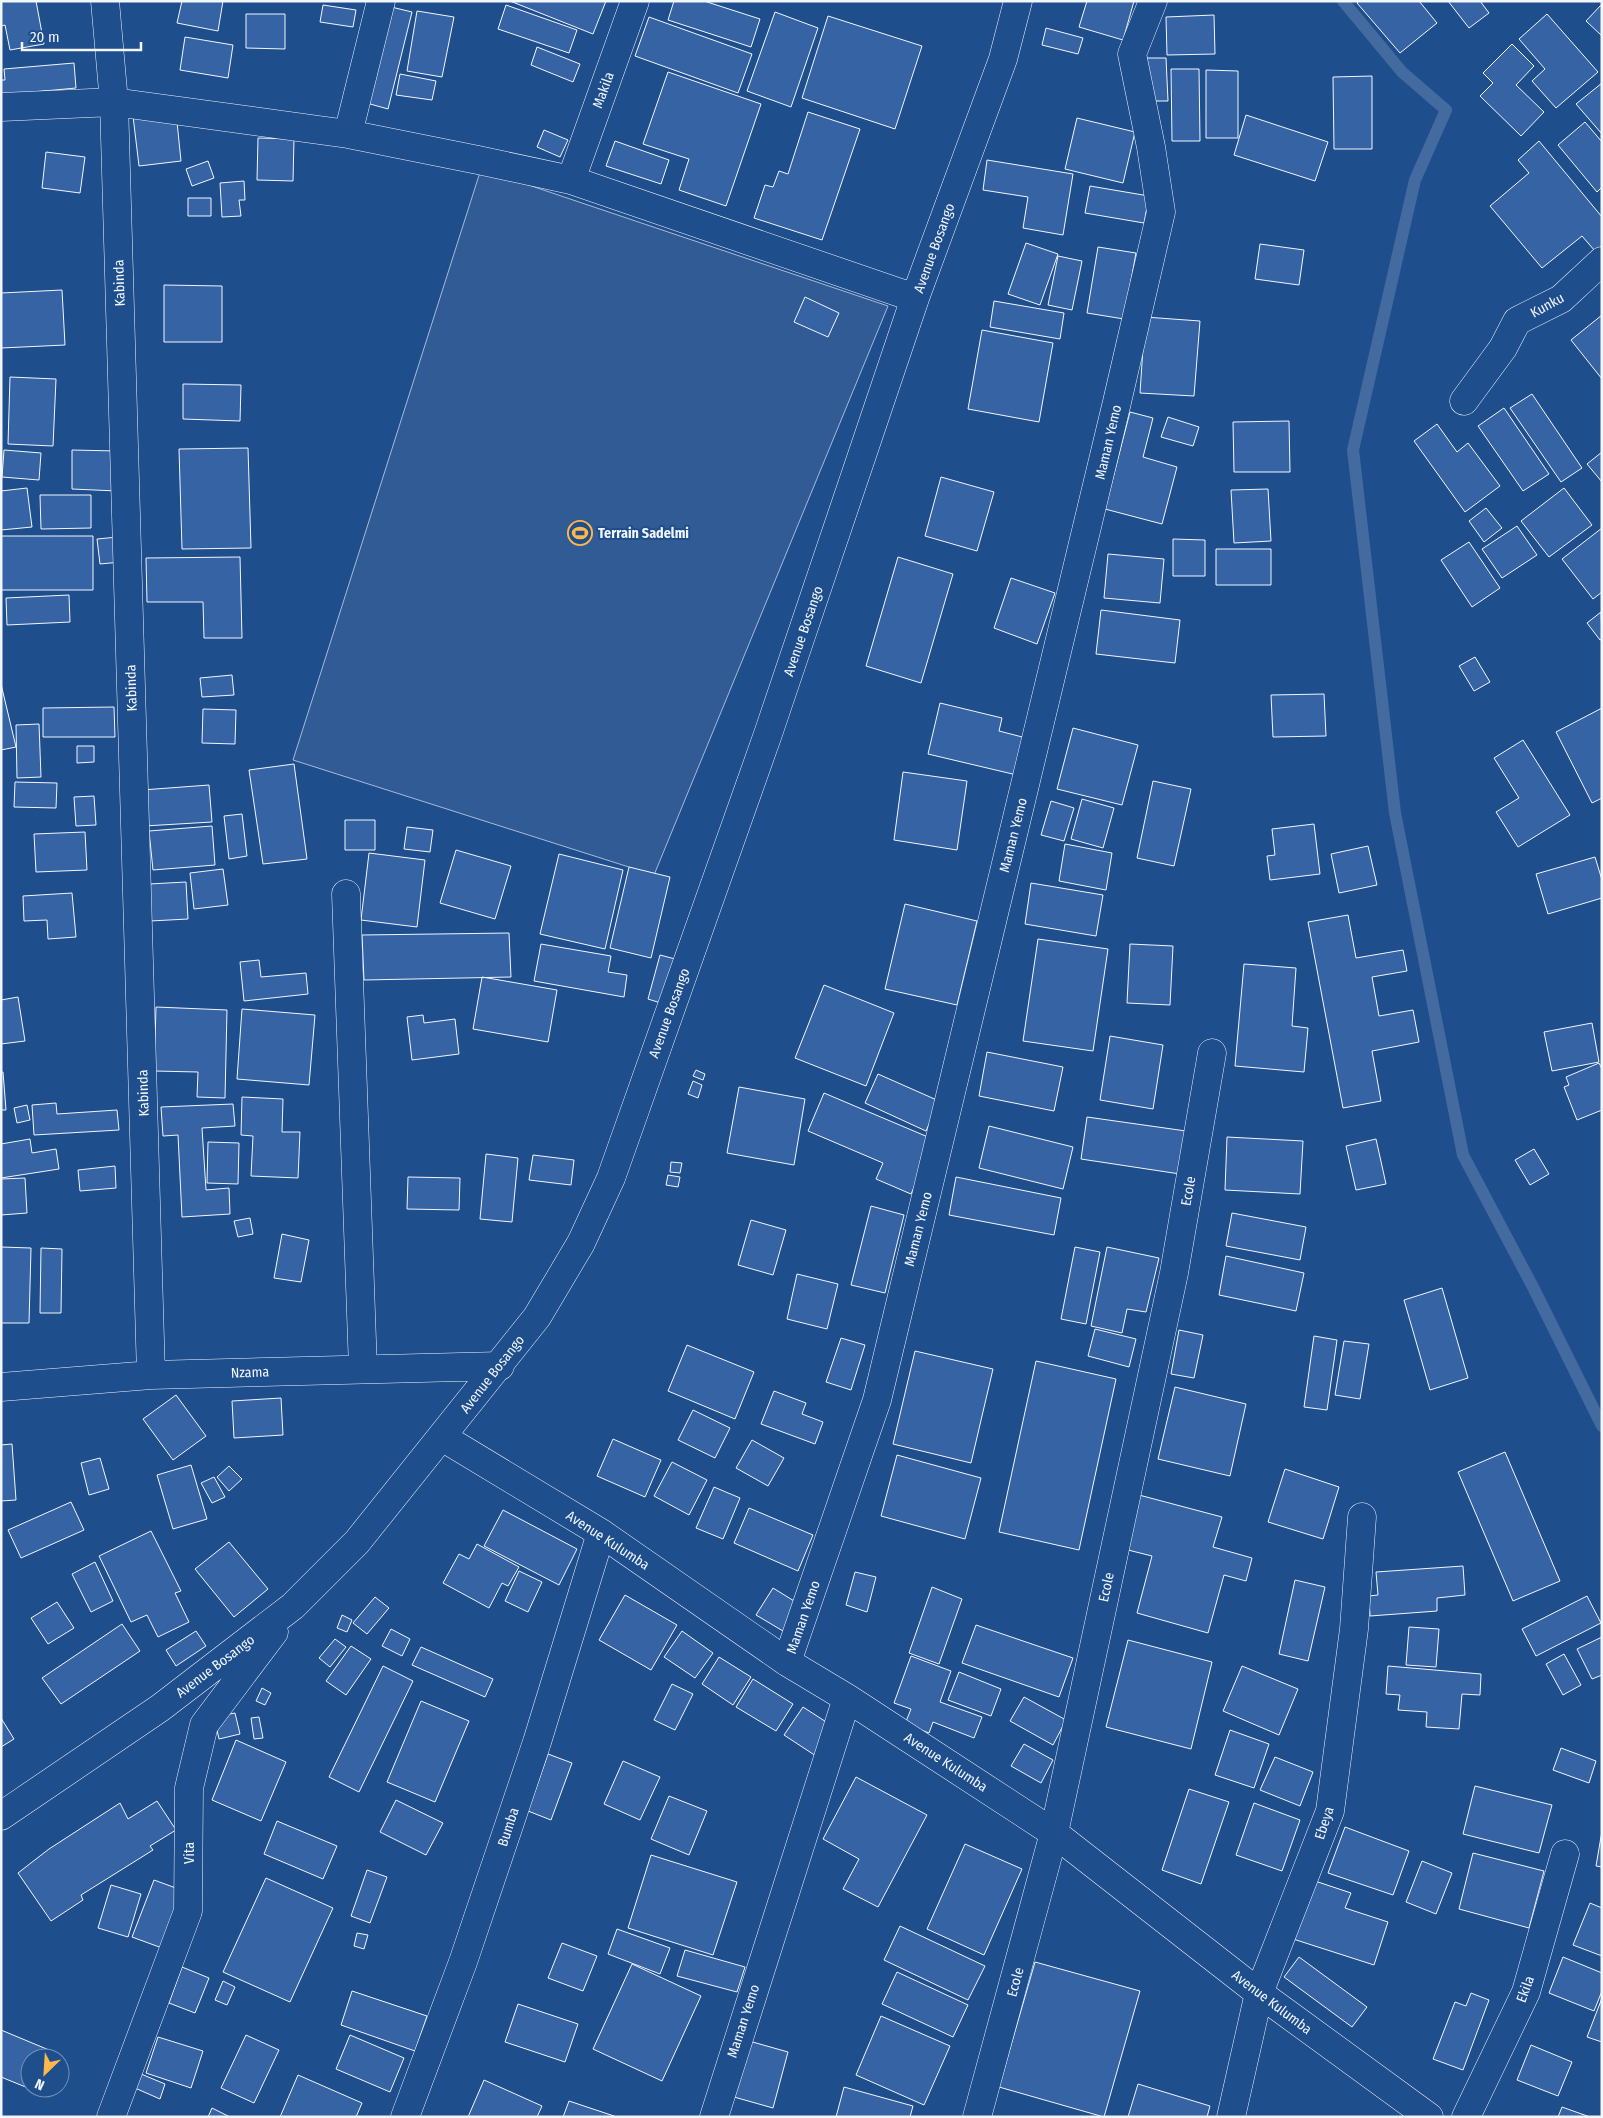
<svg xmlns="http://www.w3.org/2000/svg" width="1603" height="2118" viewBox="0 0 1603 2118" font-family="'Fira Sans Condensed',sans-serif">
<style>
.built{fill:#305b95;stroke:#a8bbd7}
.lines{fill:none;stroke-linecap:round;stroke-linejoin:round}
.stream{stroke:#446ba0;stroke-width:12}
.building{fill:#3563a3;stroke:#f2f6ff}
.minor-casing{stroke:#f2f6ff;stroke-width:29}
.minor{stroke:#1f4e8c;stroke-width:28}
.labels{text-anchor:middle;stroke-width:4;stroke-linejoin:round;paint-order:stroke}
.street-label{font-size:14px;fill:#f2f6ff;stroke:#1f4e8c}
.poi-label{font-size:14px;font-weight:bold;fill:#f2f6ff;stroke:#1f4e8c;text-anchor:start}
</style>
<rect width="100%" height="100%" fill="#1f4e8c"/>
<path class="built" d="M481,169L888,306L654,875L293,760Z"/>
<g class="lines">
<path class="stream" d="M1343,1L1402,72L1446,110L1415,180L1353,450L1395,813L1463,1155L1534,1289L1602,1426"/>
</g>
<path class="building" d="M1,1H36L44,44L10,50L5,25L1,26Z
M182,1H223L218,31L177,23Z
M510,1H606L593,34Z
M674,1H704L760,19L751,47L668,20Z
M1087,1H1134L1123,40L1079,27Z
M1359,1H1419L1437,23L1400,53L1357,3Z
M1448,1H1480L1489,13L1469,28Z
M1602,4V36L1586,21Z
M323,5L356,10L353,27L320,22Z
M506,5L577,30L569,53L498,29Z
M387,6L412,12L388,109L363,102Z
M417,11L454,17L442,77L407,71Z
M775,12L818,28L791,107L747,91Z
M246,14H285V49L246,48Z
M1547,14L1598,72L1556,108L1532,81L1545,69L1519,39Z
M1214,15L1215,54L1167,55L1166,17Z
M828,16L922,46L895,129L802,98Z
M649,17L752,54L738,93L635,56Z
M1046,28L1083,38L1078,54L1042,45Z
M185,37L233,45L228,78L180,70Z
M1512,44L1534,66L1516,85L1544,112L1521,136L1480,96L1493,83L1483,73Z
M537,47L580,64L573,82L531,65Z
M1146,58H1166L1168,101H1149Z
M74,63L76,88L1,95V80H5L4,69Z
M1171,69H1199L1200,141H1172Z
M1206,70L1238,71V138H1206Z
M668,72L761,104L726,206L679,190L689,159L643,144Z
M400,74L436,81L432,100L396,95Z
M1372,76V149H1334L1333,77Z
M1602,83V134L1576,104Z
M176,112L181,161L139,166L133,116Z
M808,112L860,129L822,240L754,218L765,185L773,187L779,171L788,174Z
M1246,115L1328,142L1315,181L1234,155Z
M1077,118L1135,132L1123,183L1065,169Z
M1585,122L1602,142V187L1597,192L1558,145Z
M544,130L568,140L560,157L537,147Z
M258,138L294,139L293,181L257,180Z
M615,141L669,160L661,184L606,166Z
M1539,141L1602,217V246L1595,251L1582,236L1542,268L1490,206L1529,173L1518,160Z
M46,152L85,157L80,193L42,188Z
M987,160L1073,174L1063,235L1023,228L1028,197L983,190Z
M208,161L214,178L192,186L186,169Z
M244,181L245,200H239L241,216L222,217L220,183Z
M1090,186L1149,196L1144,223L1085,213Z
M188,198H211V216H188Z
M1026,243L1058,254L1040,305L1008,294Z
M1260,244L1304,250L1299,285L1255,279Z
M1098,247L1136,253L1124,319L1087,313Z
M1058,256L1082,261L1072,310L1048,305Z
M164,285L222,286V342H164Z
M62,290L65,345L1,348V293Z
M805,297L839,313L828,337L794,322Z
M994,301L1064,313L1060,339L990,327Z
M1602,315V379L1571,340Z
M1145,317L1200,321L1194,396L1140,393Z
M982,330L1053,343L1039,422L968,409Z
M10,377L56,379L53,446L8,444Z
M183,384L241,385L240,421L183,419Z
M1532,394L1582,468L1561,482L1510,408Z
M1504,408L1549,474L1523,491L1478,426Z
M1130,412L1153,418L1143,457L1177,467L1162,524L1105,509Z
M1168,417L1199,427L1193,446L1161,437Z
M1289,421L1290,472H1234L1233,422Z
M1437,424L1457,452L1468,443L1500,486L1465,512L1414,441Z
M248,448L251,548L182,549L179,449Z
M4,450L41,453L39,480L2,477Z
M72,450L117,451V491L72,489Z
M1602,452V482L1587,464Z
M941,477L994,492L977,551L925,536Z
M27,488L32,527L1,530V491Z
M1564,488L1592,525L1549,557L1521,521Z
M1268,489L1271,541L1234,543L1231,490Z
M40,495H91V528L41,529Z
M1486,508L1502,528L1484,542L1469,521Z
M1517,526L1537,555L1502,578L1482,549Z
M1602,528V592L1593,599L1562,559Z
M1,536H93V590H1Z
M118,537L121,562L100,564L97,539Z
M1173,539L1205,540V576H1173Z
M1469,542L1500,588L1472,607L1441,560Z
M1216,549H1271V585H1216Z
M1108,554L1164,559L1160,603L1104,598Z
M240,557L242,638H204L203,602H147L146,558Z
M898,557L953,574L921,683L866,666Z
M1011,578L1055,593L1037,644L994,628Z
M69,595L70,622L7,625L6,598Z
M1101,610L1180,620L1175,663L1096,654Z
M1601,612L1602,639L1600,640L1587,623Z
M1475,657L1490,682L1474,691L1459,666Z
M232,675L234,695L202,697L200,678Z
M1,684L16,747L1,750Z
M1324,694L1326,736L1273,737L1271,695Z
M940,703L1002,718L999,731L1030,739L1021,776L928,754Z
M114,707L115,737H43V708Z
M1602,708V798L1592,803L1556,732Z
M203,709L236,710L235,744L202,743Z
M39,724L41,777L17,778L16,725Z
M1073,728L1138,745L1122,805L1057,789Z
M1523,740L1570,815L1518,847L1496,812L1519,798L1494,758Z
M77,746H94V762L77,763Z
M294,764L307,859L263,864L249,770Z
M903,772L967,781L957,850L894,840Z
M1153,781L1191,789L1174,866L1137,858Z
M15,782L57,783L56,808L14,807Z
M209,785L212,822L144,826L142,790Z
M94,796L96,825L76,826L74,797Z
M1082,799L1114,808L1103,848L1071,839Z
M1051,801L1074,808L1064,841L1041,835Z
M242,814L247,856L229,859L224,816Z
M345,820H375V850H345Z
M1314,824L1320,874L1270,880L1267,856L1275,855L1272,829Z
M212,826L215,865L153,870L149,831Z
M407,827L433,830L430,852L404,849Z
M85,832L87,870L36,872L34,834Z
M1065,844L1112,853L1106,890L1059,881Z
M1368,846L1377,885L1339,893L1331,854Z
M456,850L511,866L495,919L440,903Z
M369,853L425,860L417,927L361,920Z
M559,854L623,870L605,949L540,934Z
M1595,857L1602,880V898L1548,914L1536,874Z
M629,867L670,877L651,958L610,948Z
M223,869L228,905L194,909L190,873Z
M186,882L188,919L150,921L149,884Z
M1031,883L1103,895L1096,936L1025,924Z
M72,893L76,937L48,939L47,920L24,921L23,896Z
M905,904L977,921L957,1005L885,989Z
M1348,915L1356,958L1403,950L1407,971L1372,977L1379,1016L1413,1010L1419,1042L1372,1051L1381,1101L1343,1108L1308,922Z
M509,933L511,977L364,980L362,935Z
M1038,939L1108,949L1093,1051L1023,1041Z
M541,944L611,956L608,972L627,975L624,997L534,981Z
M1130,944L1173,946L1170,1005L1127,1003Z
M660,955L679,960L667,1005L648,999Z
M259,960L261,977L306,973L308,994L244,1001L240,962Z
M1244,964L1296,968L1292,1026L1308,1028L1304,1072L1235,1066Z
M482,977L557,990L548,1042L473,1029Z
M824,985L894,1013L866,1086L795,1058Z
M18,997L25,1041L1,1044V1000Z
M156,1007L227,1010L225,1098L197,1097L198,1072L154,1071Z
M242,1009L315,1015L309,1085L237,1079Z
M423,1015L424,1023L455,1019L459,1054L412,1060L407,1017Z
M1592,1023L1599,1062L1552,1071L1544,1032Z
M1110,1036L1163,1045L1153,1109L1100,1100Z
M987,1052L1063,1067L1054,1111L979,1096Z
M1599,1063L1602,1069V1110L1577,1120L1564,1087L1569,1085L1566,1077Z
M696,1070L705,1074L703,1080L693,1076Z
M1,1072H3L6,1110H1Z
M878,1074L939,1101L926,1131L865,1103Z
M693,1081L702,1085L698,1098L688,1094Z
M739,1087L805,1099L794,1165L727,1153Z
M824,1093L935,1140L911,1194L876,1179L883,1163L808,1131Z
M242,1097L283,1099L282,1132H300L298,1178L251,1176L253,1136L241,1135Z
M56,1103L57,1114L117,1110L119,1130L34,1135L32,1105Z
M233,1104L235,1126L202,1128L206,1190L229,1188L230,1214L182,1217L178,1135L163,1136L161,1107Z
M27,1105L30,1120L17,1123L14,1108Z
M1087,1117L1186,1131L1180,1174L1081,1159Z
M989,1126L1073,1147L1063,1189L979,1168Z
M1227,1137L1303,1141L1300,1194L1225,1190Z
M30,1139L32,1153L56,1149L59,1169L1,1178V1144Z
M1376,1139L1386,1184L1356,1190L1346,1146Z
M208,1142L239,1143L238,1184L207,1183Z
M1534,1149L1549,1174L1530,1185L1515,1160Z
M486,1154L518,1158L512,1222L480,1219Z
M533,1155L574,1160L571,1185L529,1180Z
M671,1162L682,1163L680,1173L670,1172Z
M115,1166L116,1188L80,1191L78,1170Z
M668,1175L680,1177L678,1187L666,1185Z
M408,1177L460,1178L459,1210L407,1209Z
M956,1177L1061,1198L1054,1235L949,1215Z
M25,1178L27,1213L1,1215V1179Z
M871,1206L904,1215L885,1293L851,1285Z
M1232,1213L1306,1227L1300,1260L1226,1246Z
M250,1218L253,1234L238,1237L234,1221Z
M751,1220L786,1230L773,1275L738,1265Z
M282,1234L309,1240L301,1282L274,1278Z
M1,1247L31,1248L29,1323H1Z
M1075,1247L1100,1252L1086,1324L1061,1319Z
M1107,1247L1159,1258L1146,1312L1127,1309L1122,1333L1091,1326Z
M41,1248L62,1249L61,1313H40Z
M1226,1256L1304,1273L1296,1311L1219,1295Z
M797,1274L838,1284L827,1329L787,1319Z
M1442,1288L1468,1378L1430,1390L1404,1300Z
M1095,1329L1136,1339L1129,1367L1088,1356Z
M1179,1330L1203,1335L1194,1378L1171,1374Z
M1314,1336L1337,1340L1327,1410L1304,1407Z
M841,1338L865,1345L851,1390L826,1382Z
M1344,1341L1369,1344L1360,1399L1335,1395Z
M687,1345L754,1372L735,1419L668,1391Z
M915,1351L993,1369L971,1463L893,1444Z
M1036,1361L1116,1379L1079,1550L999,1532Z
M1175,1387L1246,1404L1230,1476L1158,1459Z
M774,1391L806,1403L802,1414L823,1422L815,1444L761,1424Z
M176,1395L206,1436L173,1460L143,1419Z
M281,1398L283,1435L234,1438L232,1401Z
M693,1410L730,1428L715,1458L678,1440Z
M613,1439L661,1460L645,1497L597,1476Z
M752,1440L784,1458L768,1486L736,1468Z
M12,1444L16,1500L1,1501V1445Z
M1505,1452L1560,1581L1513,1601L1458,1472Z
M897,1455L981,1478L965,1539L881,1516Z
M100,1458L109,1489L89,1495L81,1463Z
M672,1462L707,1480L689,1515L654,1496Z
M191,1465L207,1519L173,1529L157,1475Z
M229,1466L242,1479L229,1491L217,1477Z
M1285,1469L1339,1487L1323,1539L1268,1522Z
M214,1477L225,1497L212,1503L201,1483Z
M714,1487L740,1498L723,1539L696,1528Z
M1139,1495L1222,1517L1213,1547L1252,1558L1246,1581L1224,1575L1208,1633L1137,1613L1152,1556L1124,1549Z
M71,1502L84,1530L21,1558L8,1530Z
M749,1508L813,1535L798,1571L734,1543Z
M503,1510L577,1549L559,1585L484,1546Z
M151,1531L181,1591L175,1593L189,1622L158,1637L147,1615L131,1622L99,1556Z
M229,1542L268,1589L234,1617L195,1569Z
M477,1544L519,1567L508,1586L502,1583L489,1608L443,1583L459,1554L469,1559Z
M95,1562L113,1601L91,1612L72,1574Z
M1463,1566L1465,1595L1437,1598V1611L1370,1616L1369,1596L1378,1595L1376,1572Z
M519,1571L542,1582L528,1612L505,1601Z
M855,1572L876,1577L867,1612L846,1605Z
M1295,1580L1325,1587L1308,1661L1279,1654Z
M932,1587L962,1599L939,1664L909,1653Z
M773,1588L799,1604L783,1631L756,1615Z
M625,1595L677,1625L651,1670L599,1640Z
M1587,1596L1601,1623L1536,1656L1522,1629Z
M375,1597L389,1608L367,1634L353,1623Z
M57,1602L74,1628L48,1644L31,1618Z
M342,1615L352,1620L347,1632L337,1628Z
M122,1624L140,1651L61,1704L42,1678Z
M976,1625L1073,1658L1059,1697L962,1663Z
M1409,1627L1439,1629L1436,1667L1406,1665Z
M391,1629L410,1639L402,1656L382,1646Z
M196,1631L206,1646L176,1666L166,1650Z
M682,1631L713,1653L695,1678L664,1657Z
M1602,1637V1675L1592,1679L1577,1649Z
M335,1639L346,1647L330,1667L319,1658Z
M1128,1640L1212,1662L1191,1749L1106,1727Z
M351,1646L371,1659L346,1695L326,1681Z
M421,1647L493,1679L485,1697L412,1665Z
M1564,1654L1581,1685L1563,1695L1546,1664Z
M911,1656L951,1671L940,1702L982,1717L974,1738L933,1722L929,1733L905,1724L911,1709L894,1703Z
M719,1657L751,1677L733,1705L702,1684Z
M383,1666L413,1681L359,1792L329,1777Z
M1242,1666L1298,1689L1279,1735L1223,1711Z
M1388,1666L1481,1674L1480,1695L1462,1694L1459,1729L1426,1727L1427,1712L1398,1710L1400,1695L1386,1694Z
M959,1672L1001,1689L991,1716L948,1700Z
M753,1679L793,1704L776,1731L736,1707Z
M672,1684L693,1694L675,1730L654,1720Z
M262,1688L271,1693L265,1705L256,1701Z
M1024,1697L1066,1720L1053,1745L1010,1721Z
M421,1701L469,1721L435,1802L387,1782Z
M803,1707L834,1727L816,1756L784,1735Z
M235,1713L240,1734L219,1739L214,1717Z
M259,1717L263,1738L254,1739L251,1718Z
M1,1718L14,1739L1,1747Z
M1230,1730L1269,1744L1254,1788L1215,1775Z
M236,1740L286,1762L261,1821L212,1800Z
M1024,1744L1053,1760L1041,1783L1011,1766Z
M1561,1748L1596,1761L1589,1783L1553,1770Z
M548,1754L572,1763L551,1820L528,1811Z
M1275,1757L1313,1772L1300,1806L1260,1790Z
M623,1761L660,1777L640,1820L604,1804Z
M856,1777L927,1815L878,1907L843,1889L859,1859L823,1839Z
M1475,1786L1552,1805L1539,1853L1463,1834Z
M1189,1789L1229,1802L1201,1884L1162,1870Z
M669,1796L707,1811L689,1855L651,1839Z
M396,1800L443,1823L426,1855L380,1832Z
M157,1801L176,1830L150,1846L153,1850L81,1895L83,1900L51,1921L18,1873L49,1849L120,1803L128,1819Z
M1254,1803L1300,1820L1282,1871L1236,1855Z
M277,1821L337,1846L323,1879L264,1854Z
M1345,1827L1409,1851L1393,1895L1328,1873Z
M1602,1831V1867L1596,1866Z
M965,1844L1022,1869L984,1955L927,1929Z
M1473,1853L1544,1871L1529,1928L1459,1909Z
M651,1855L737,1882L713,1955L628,1928Z
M1422,1861L1452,1873L1436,1914L1406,1902Z
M367,1870L387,1877L370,1923L351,1916Z
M266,1878L333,1908L290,2002L223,1972Z
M1309,1879L1351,1893L1345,1908L1388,1922L1374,1965L1290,1938Z
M154,1880L184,1891L162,1948L132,1937Z
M111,1885L141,1894L128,1937L98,1928Z
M1590,1903L1602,1908V1956L1573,1945Z
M900,1926L985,1966L968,2000L884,1960Z
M617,1929L670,1948L660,1974L608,1954Z
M357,1933L368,1935L364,1949L354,1946Z
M562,1943L597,1956L583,1991L548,1978Z
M685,1950L745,1967L737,1992L677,1976Z
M1299,1957L1367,2007L1352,2027L1284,1977Z
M1563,1957L1602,1973V1991L1594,2011L1549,1993Z
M1035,1962L1140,1991L1104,2117L999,2087Z
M632,1964L701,1996L662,2081L593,2049Z
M182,1967L209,1978L195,2013L169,2003Z
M897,1972L968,2005L953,2037L882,2004Z
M223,1981L235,1987L227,2005L215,2000Z
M352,1991L427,2016L415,2051L341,2025Z
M1471,1993L1489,2000L1463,2070L1433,2059L1455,2002L1466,2006Z
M1602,1998V2042L1587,2037Z
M518,2004L578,2024L565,2062L505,2042Z
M881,2016L950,2046L924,2105L856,2075Z
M1,2030L49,2050L45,2058H30V2088H33V2090L1,2077Z
M246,2035L279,2050L254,2103L221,2088Z
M350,2035L404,2058L390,2092L336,2069Z
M158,2037L203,2051L191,2088L146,2073Z
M749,2041L788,2052L773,2108L734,2097Z
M1531,2045L1572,2062L1558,2096L1517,2080Z
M141,2074L165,2084L160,2099L135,2088Z
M298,2075L362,2103L356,2117H280Z
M484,2080L542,2106L537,2117H468Z
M1138,2084L1210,2106L1207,2117H1128Z
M844,2087L913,2106L910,2117H836Z
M569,2101L617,2117H563Z
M1562,2107L1590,2117H1558Z
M212,2108L230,2117H208Z"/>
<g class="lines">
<defs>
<path id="minor" d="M105,1L114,102L151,1375
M1,107L114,102L348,134L478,160L571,180L915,298
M348,134L381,1
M571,180L635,1
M1464,401L1503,348L1517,321L1561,299L1602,261
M346,894L363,1369
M1,1387L151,1375L500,1366
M442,1437L601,1533L787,1662L847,1698L1054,1833L1259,1993L1429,2117
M787,1662L877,1400L1117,402L1161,212L1151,147L1132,54L1153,1
M1,1816L160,1708L293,1606L357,1542L537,1317L581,1243L611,1178L768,734L915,298L1003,59L1018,1
M111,2117L188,1911L189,1788L204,1725L274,1632
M405,2117L463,1962L537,1742L601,1533
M714,2117L847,1698
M977,2117L1054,1833L1174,1273L1212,1053
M1231,2117L1259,1993L1330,1811L1354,1629L1362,1517
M1466,2117L1526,1992L1565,1854"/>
</defs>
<use href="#minor" class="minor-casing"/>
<use href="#minor" class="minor"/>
</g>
<defs>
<symbol id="stadium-ring" viewBox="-11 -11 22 22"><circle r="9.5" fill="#1f4e8c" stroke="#ffb74d" stroke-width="1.5"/><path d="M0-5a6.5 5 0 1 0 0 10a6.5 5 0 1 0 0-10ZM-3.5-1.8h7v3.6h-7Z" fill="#ffb74d"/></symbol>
</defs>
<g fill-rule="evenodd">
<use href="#stadium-ring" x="566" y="519" width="28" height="28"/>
</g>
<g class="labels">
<g class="street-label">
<text transform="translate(603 90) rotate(-70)" y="5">Makila</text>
<text transform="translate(934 248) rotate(-70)" y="5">Avenue Bosango</text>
<text transform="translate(119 283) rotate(-92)" y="5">Kabinda</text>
<text transform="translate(1547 305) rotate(-29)" y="5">Kunku</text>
<text transform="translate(1108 442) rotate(-77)" y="5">Maman Yemo</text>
<text transform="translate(803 631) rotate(-71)" y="5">Avenue Bosango</text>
<text transform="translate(131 688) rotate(-92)" y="5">Kabinda</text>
<text transform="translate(1013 835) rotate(-76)" y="5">Maman Yemo</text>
<text transform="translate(669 1013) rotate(-70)" y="5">Avenue Bosango</text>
<text transform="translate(143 1093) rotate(-92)" y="5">Kabinda</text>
<text transform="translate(1188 1191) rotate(-80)" y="5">Ecole</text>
<text transform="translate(918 1229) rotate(-76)" y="5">Maman Yemo</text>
<text transform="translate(250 1372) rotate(-2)" y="5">Nzama</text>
<text transform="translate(492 1374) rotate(-52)" y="5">Avenue Bosango</text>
<text transform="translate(608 1540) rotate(33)" y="5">Avenue Kulumba</text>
<text transform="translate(1106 1587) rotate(-78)" y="5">Ecole</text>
<text transform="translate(803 1617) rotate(-71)" y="5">Maman Yemo</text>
<text transform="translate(215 1666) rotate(-37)" y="5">Avenue Bosango</text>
<text transform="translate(946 1762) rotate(33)" y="5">Avenue Kulumba</text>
<text transform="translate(1324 1823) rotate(-72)" y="5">Ebeya</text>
<text transform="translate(508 1827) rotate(-72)" y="5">Bumba</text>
<text transform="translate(189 1853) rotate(-90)" y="5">Vita</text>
<text transform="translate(1015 1982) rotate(-75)" y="5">Ecole</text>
<text transform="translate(1525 1989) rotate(-70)" y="5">Ekila</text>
<text transform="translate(1272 2002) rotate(37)" y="5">Avenue Kulumba</text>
<text transform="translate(743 2021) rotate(-72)" y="5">Maman Yemo</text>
</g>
<g class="poi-label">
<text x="598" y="538">Terrain Sadelmi</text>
</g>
</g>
<rect width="1603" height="2118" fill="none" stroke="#f2f6ff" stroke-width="5"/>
<g transform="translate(45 2073) rotate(205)"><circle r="24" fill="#1f4e8c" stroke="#7391ba"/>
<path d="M0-4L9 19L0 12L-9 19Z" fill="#ffb74d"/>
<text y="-8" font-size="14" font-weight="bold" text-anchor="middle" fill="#f2f6ff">N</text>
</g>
<path d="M22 42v8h119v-8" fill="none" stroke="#f2f6ff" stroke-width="2.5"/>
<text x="30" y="42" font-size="15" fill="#f2f6ff" stroke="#1f4e8c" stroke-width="4" paint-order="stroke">20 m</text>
</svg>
